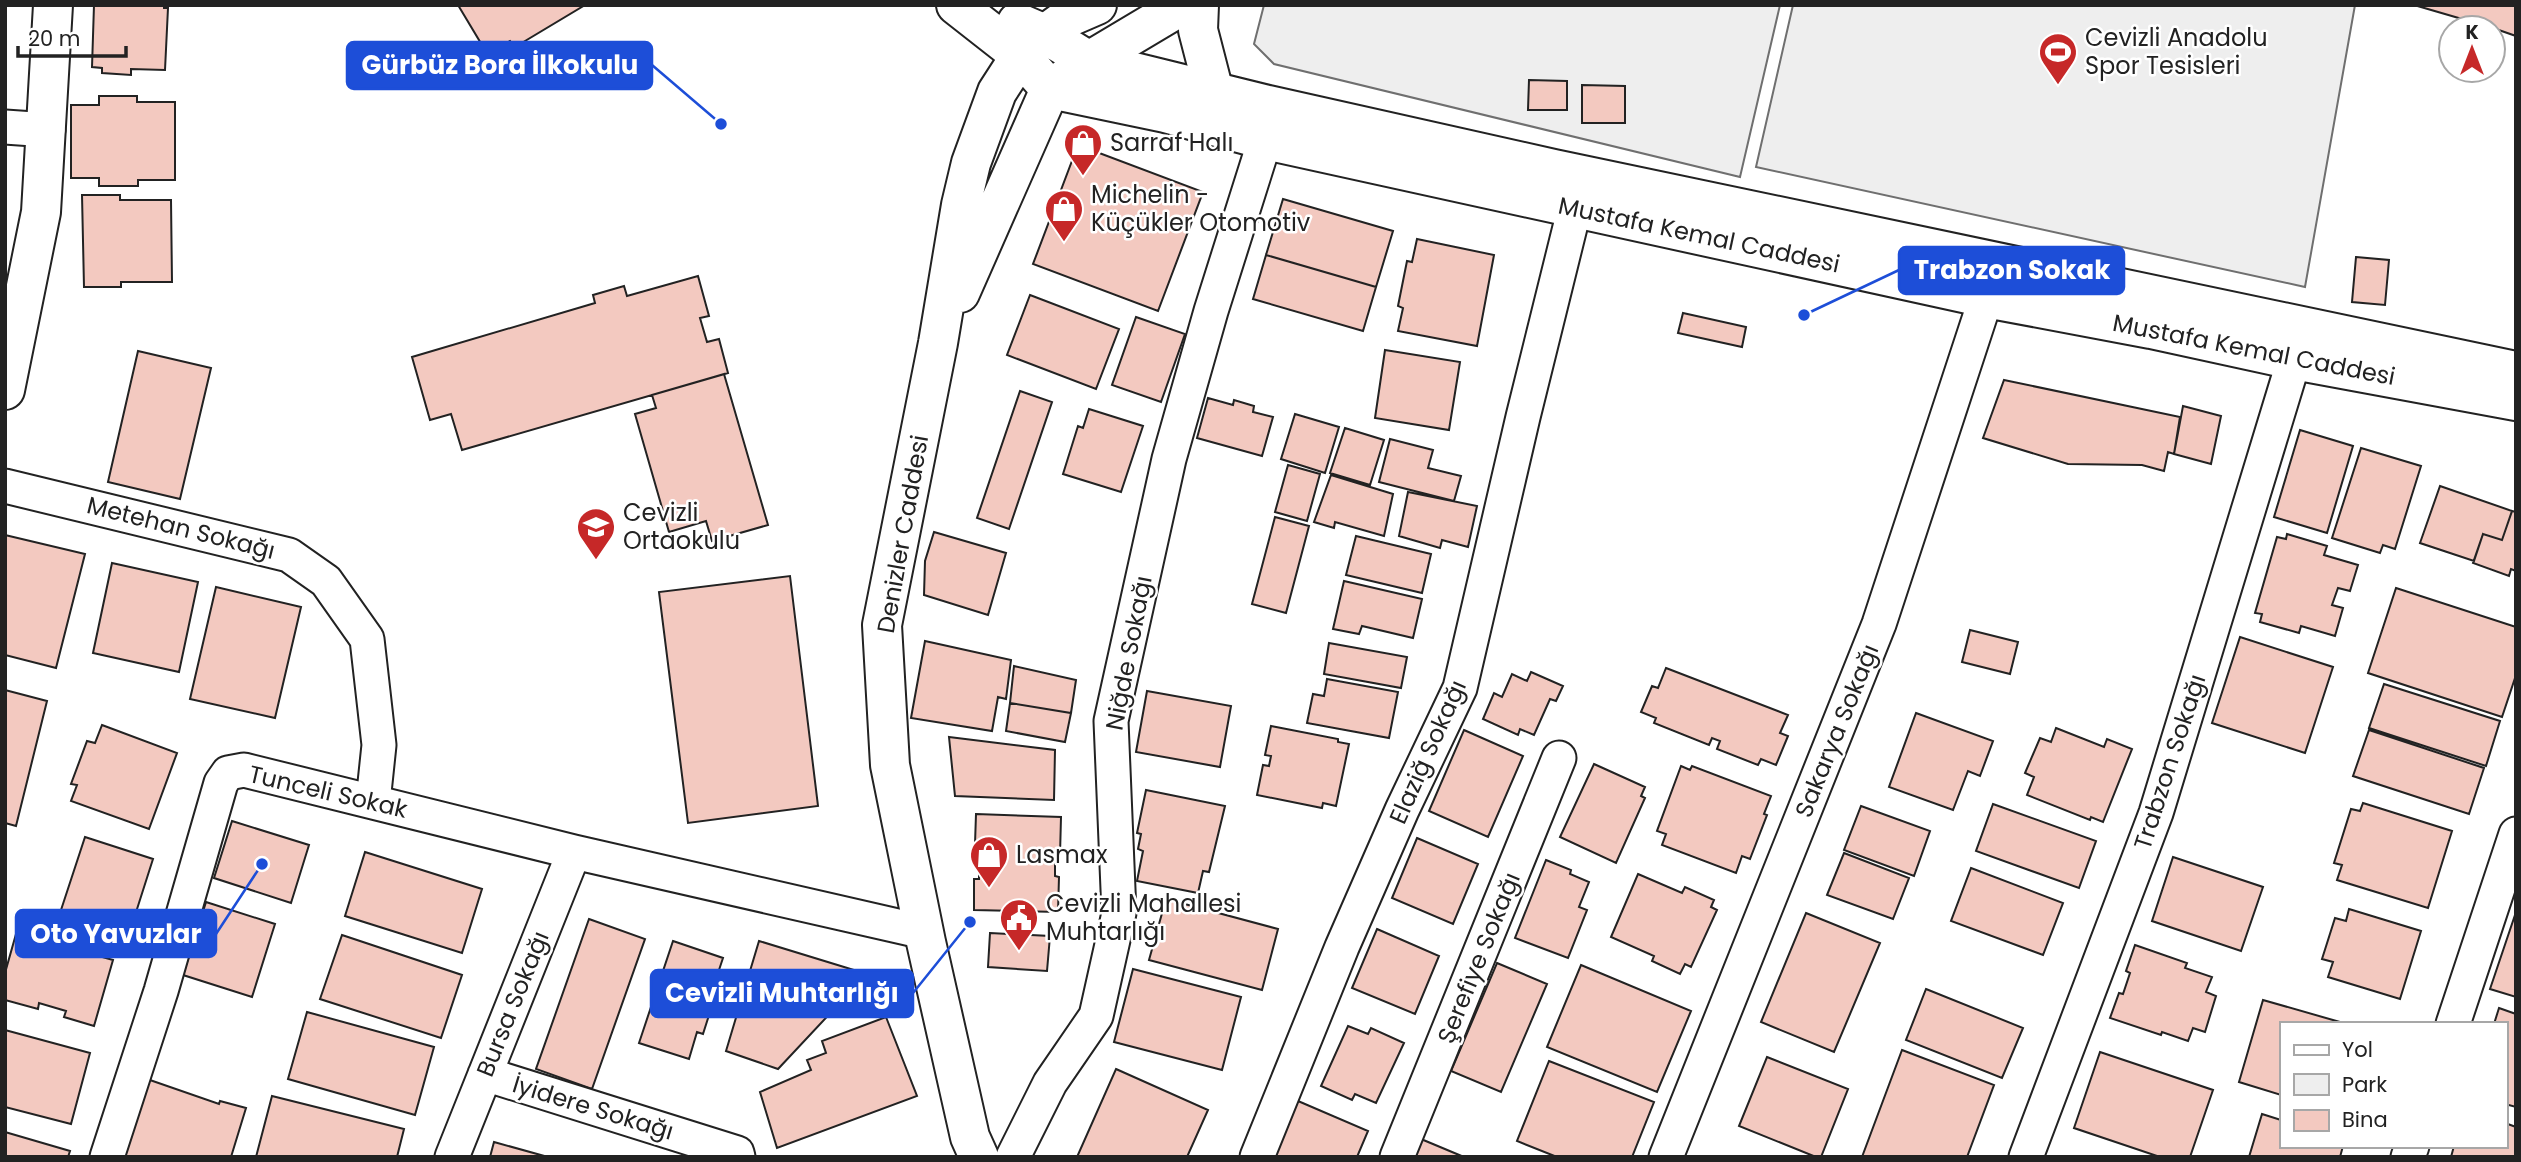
<svg xmlns="http://www.w3.org/2000/svg" width="2521" height="1162" viewBox="0 0 2521 1162" font-family="Poppins,sans-serif">
<style>
.green{fill:#eee;stroke:#6f6f6f;stroke-width:2}
.building{fill:#f3c9c0;stroke:#222;stroke-width:2}
.lines{fill:none;stroke-linecap:round;stroke-linejoin:round}
.minor-casing{stroke:#222;stroke-width:37}
.tertiary-casing{stroke:#222;stroke-width:42}
.secondary-casing{stroke:#222;stroke-width:42}
.minor{stroke:#fff;stroke-width:33}
.tertiary{stroke:#fff;stroke-width:38}
.secondary{stroke:#fff;stroke-width:38}
.labels{text-anchor:middle;stroke-width:5;stroke-linejoin:round;paint-order:stroke}
.poi-label{font-size:24px;fill:#222;stroke:#fff;text-anchor:start}
.street-label{font-size:24px;fill:#222;stroke:#fff}
.leader{fill:none;stroke:#1d4ed8;stroke-width:2.5}
.callout-dot{fill:#1d4ed8;stroke:#fff;stroke-width:2.5}
.callout{fill:#1d4ed8;stroke:#1d4ed8;stroke-width:2.5}
.callout-label{font-size:26px;text-anchor:middle;font-weight:bold;fill:#fff}
</style>
<rect width="100%" height="100%" fill="#fff"/>
<path class="green" d="M1264,5H1780L1740,177L1274,64L1254,44Z
M1793,5H2355L2305,287L1756,167Z"/>
<path class="building" d="M94,5H164V8H168L165,70L131,69V75L102,73V68L92,67Z
M458,5H585L515,47L510,41L488,55Z
M2414,5H2516V36L2493,28Z
M1529,80L1567,81V110H1528Z
M1582,85L1625,86V123H1582Z
M99,96H137V102H175V180H138V186H99V178H71V105H99Z
M1078,145L1203,192L1158,311L1033,264Z
M82,195H120V200H171L172,282H121V287H84Z
M1283,199L1393,231L1376,287L1266,255Z
M1417,239L1494,255L1477,346L1398,331L1403,308L1398,306L1407,261L1412,262Z
M1266,255L1376,287L1363,331L1253,299Z
M2356,257L2389,260L2385,305L2352,302Z
M698,276L709,316L700,318L707,342L719,339L728,373L462,450L451,414L430,420L412,357L595,303L593,295L624,286L627,296Z
M1030,295L1119,329L1096,389L1007,355Z
M1683,313L1746,327L1742,347L1678,333Z
M1136,317L1185,334L1161,402L1112,385Z
M1385,350L1460,362L1449,430L1375,418Z
M138,351L211,368L180,499L108,482Z
M724,374L768,525L712,541L706,521L669,532L635,414L656,408L652,395Z
M2004,380L2180,417L2174,454L2168,452L2164,471L2142,465L2068,464L1983,438Z
M1020,391L1052,402L1009,529L977,518Z
M1208,398L1233,405L1234,400L1254,406L1253,412L1273,417L1262,456L1197,438Z
M2183,406L2221,416L2211,464L2174,454Z
M1089,409L1143,426L1121,492L1063,474L1078,426L1083,428Z
M1295,414L1339,427L1325,473L1281,459Z
M1345,428L1384,440L1370,485L1330,473Z
M2300,430L2353,446L2327,533L2274,517Z
M1390,439L1433,450L1428,468L1461,476L1454,501L1379,482Z
M2361,448L2421,466L2395,549L2383,545L2380,553L2332,538Z
M1288,465L1320,474L1307,521L1275,512Z
M1331,475L1393,494L1384,536L1335,522L1334,528L1314,522Z
M2440,486L2512,511L2502,540L2483,534L2474,561L2420,543Z
M1408,492L1477,506L1468,547L1442,540L1440,548L1399,536Z
M2512,511L2516,512V571L2511,569L2509,576L2473,563L2483,534L2502,540Z
M1275,517L1309,526L1286,613L1252,604Z
M934,532L1006,553L988,615L924,595L925,561Z
M2287,534L2327,546L2324,555L2358,565L2350,591L2338,588L2332,605L2343,608L2335,636L2301,626L2299,633L2260,622L2262,614L2255,613L2277,537L2286,539Z
M5,535L85,554L56,668L5,655Z
M1356,536L1431,554L1422,593L1346,575Z
M112,563L198,582L179,672L93,653Z
M790,576L818,806L688,823L659,592Z
M1344,581L1422,599L1413,638L1362,626L1359,634L1333,629Z
M216,587L301,607L275,718L190,699Z
M2396,588L2516,627V675L2502,717L2368,673Z
M1970,630L2018,642L2010,674L1962,662Z
M2240,637L2333,667L2305,753L2212,723Z
M925,641L1011,660L1006,699L998,697L992,731L911,718Z
M1329,643L1407,657L1401,688L1324,674Z
M1014,666L1076,680L1071,713L1010,703Z
M1666,668L1788,715L1780,733L1788,736L1776,765L1761,759L1758,765L1717,749L1720,741L1712,738L1709,745L1654,723L1656,718L1641,712L1652,686L1658,688Z
M1531,672L1563,686L1556,701L1550,699L1534,735L1520,729L1518,735L1483,719L1494,693L1502,697L1512,674L1527,681Z
M1327,679L1398,692L1389,738L1307,723L1313,694L1324,696Z
M2384,684L2500,721L2486,766L2369,728Z
M5,690L47,701L16,826L5,823Z
M1147,691L1231,706L1220,767L1136,752Z
M1010,703L1071,713L1065,742L1006,731Z
M1916,713L1993,741L1980,776L1968,771L1953,810L1889,787Z
M102,725L177,753L149,829L71,801L77,785L71,784L87,741L95,743Z
M1271,726L1338,739V742L1349,744L1336,806L1323,803L1322,808L1257,795L1263,765L1269,766L1271,756L1265,755Z
M2056,728L2104,747L2107,739L2132,749L2103,822L2091,817L2090,820L2027,795L2034,777L2025,773L2040,738L2051,742Z
M1464,730L1523,756L1488,837L1429,811Z
M2369,730L2484,768L2469,814L2353,776Z
M949,737L1055,750L1054,800L955,796Z
M1594,764L1645,787L1641,796L1645,798L1616,863L1560,837Z
M1681,766L1690,770L1692,766L1771,796L1764,814L1767,815L1750,859L1742,856L1736,873L1662,845L1666,834L1657,831Z
M1146,790L1225,806L1209,872L1203,871L1198,893L1137,881L1143,851L1138,849L1141,834L1137,833Z
M2363,803L2452,831L2428,908L2337,880L2342,865L2334,863L2351,809L2360,811Z
M1993,804L2096,841L2079,888L1976,851Z
M1861,806L1930,831L1914,876L1844,850Z
M976,814L1061,817L1060,855L1055,854V876L1059,877L1058,912L974,910V879H979V845L975,844Z
M232,821L309,845L291,903L214,878Z
M85,837L153,859L130,931L61,910Z
M1417,838L1478,864L1453,924L1392,898Z
M365,852L482,889L462,953L345,916Z
M1844,853L1909,878L1893,919L1827,895Z
M2173,857L2263,887L2241,951L2152,921Z
M1546,860L1571,870L1570,874L1589,882L1579,907L1587,910L1568,958L1515,938Z
M1971,868L2063,903L2043,955L1951,921Z
M1638,874L1682,893L1685,887L1714,900L1711,907L1717,910L1691,967L1685,964L1680,974L1652,961L1654,956L1611,937Z
M1166,899L1278,929L1262,990L1149,960Z
M206,902L275,924L252,997L183,975Z
M2349,909L2421,931L2400,999L2328,977L2333,962L2322,959L2335,918L2346,921Z
M1806,913L1880,943L1834,1052L1761,1022Z
M2515,915H2516V997L2490,989Z
M589,919L645,939L592,1089L536,1069Z
M18,927L51,936L49,942L113,960L94,1026L64,1017L66,1011L39,1003L38,1009L5,1000V973Z
M1377,929L1439,956L1415,1014L1352,988Z
M990,933L1050,936L1047,971L988,967Z
M342,935L462,975L441,1038L320,999Z
M673,941L723,958L713,988L717,990L703,1034L697,1032L689,1059L639,1043Z
M759,941L867,974L778,1069L726,1051Z
M2135,945L2187,963L2185,968L2212,977L2206,992L2216,996L2205,1032L2193,1028L2188,1041L2162,1032L2161,1035L2110,1018L2119,993L2123,994L2130,973L2126,971Z
M1497,963L1547,984L1501,1092L1451,1071Z
M1581,965L1691,1011L1657,1092L1547,1047Z
M1133,969L1241,997L1222,1070L1114,1042Z
M1926,989L2023,1028L2002,1078L1906,1040Z
M2263,1000L2347,1024H2281V1095L2239,1082Z
M2499,1008L2516,1014V1107L2505,1104V1024H2494Z
M307,1012L434,1047L415,1115L288,1079Z
M886,1017L917,1096L777,1148L760,1092L811,1070L807,1060L826,1053L822,1041Z
M1348,1026L1368,1034L1371,1028L1404,1043L1376,1103L1355,1094L1352,1100L1321,1086Z
M5,1030L90,1053L71,1124L5,1107Z
M1902,1050L1994,1085L1967,1157H1862Z
M2100,1052L2213,1090L2190,1157H2160L2074,1128Z
M1767,1057L1848,1089L1821,1157H1816L1739,1126Z
M1549,1061L1654,1102L1632,1157H1557L1517,1141Z
M1116,1069L1208,1110L1187,1157H1077Z
M147,1079L219,1104L220,1101L246,1108L231,1157L123,1156Z
M272,1096L404,1129L397,1157H256Z
M1291,1098L1368,1131L1357,1157H1266Z
M2262,1114L2281,1120V1146H2343L2340,1157H2249Z
M2505,1123L2516,1127V1157H2451L2454,1146H2505Z
M5,1132L70,1151L68,1157H5Z
M1421,1139L1464,1157H1413Z
M494,1142L548,1157H490Z"/>
<g class="lines">
<defs>
<path id="minor" d="M5,127L48,130
M5,486L289,555L326,581L367,639L379,745L373,802
M2453,1024L2516,834
M485,1074L737,1153L738,1157
M107,1157L161,991L221,783L228,773L244,770L574,852L924,932
M452,1157L574,852
M1013,1157L1050,1083L1096,1016L1119,913L1111,721L1169,459L1211,311L1265,140
M1257,1157L1342,947L1402,810L1460,688L1523,417L1575,207
M1397,1157L1559,758
M1666,1157L1879,624L1986,298
M2026,1157L2156,813L2294,360
M2408,1157L2412,1146"/>
<path id="tertiary" d="M956,5L1021,56L1050,89L1165,113L1265,140L1986,298L2151,329L2294,360L2516,401
M1017,22L1045,34L1089,61L1268,105L1554,169L2516,371
M960,293L1050,89L1070,75
M5,390L41,212L53,5
M979,1157L970,1137L926,942L890,765L882,625L938,343L961,205L971,163L997,92L1017,61L1038,39"/>
<path id="secondary" d="M1199,5L1198,30L1214,92
M1045,34L1067,18L1097,5
M1089,61L1183,5"/>
</defs>
<use href="#minor" class="minor-casing"/>
<use href="#tertiary" class="tertiary-casing"/>
<use href="#secondary" class="secondary-casing"/>
<use href="#minor" class="minor"/>
<use href="#tertiary" class="tertiary"/>
<use href="#secondary" class="secondary"/>
</g>
<defs>
<symbol id="stadium-pin" viewBox="-11 -11 22 30"><path d="M0 17L-7.5 6A9.5 9.5 0 1 1 7.5 6Z" fill="#c62828" stroke="#fff"/><path d="M0-5a6.5 5 0 1 0 0 10a6.5 5 0 1 0 0-10ZM-3.5-1.8h7v3.6h-7Z" fill="#fff"/></symbol>
<symbol id="shop-pin" viewBox="-11 -11 22 30"><path d="M0 17L-7.5 6A9.5 9.5 0 1 1 7.5 6Z" fill="#c62828" stroke="#fff"/><path d="M-5-2.5h2.3a2.7 3.5 0 0 1 5.4 0H5L5.5 6h-11ZM-1.5-2.5h3a1.5 2.3 0 0 0-3 0Z" fill="#fff"/></symbol>
<symbol id="school-pin" viewBox="-11 -11 22 30"><path d="M0 17L-7.5 6A9.5 9.5 0 1 1 7.5 6Z" fill="#c62828" stroke="#fff"/><path d="M0-5L7-2L0 1L-7-2ZM-4 1L0 2.5L4 1V4Q0 6-4 4Z" fill="#fff"/></symbol>
<symbol id="civic-pin" viewBox="-11 -11 22 30"><path d="M0 17L-7.5 6A9.5 9.5 0 1 1 7.5 6Z" fill="#c62828" stroke="#fff"/><path d="M-.6-6.5H3V-4.5H.6V-3L4-1V1h2V6H-6V1h2V-1L-.6-3ZM-1.2 2.5V6h2.4V2.5Z" fill="#fff"/></symbol>
</defs>
<g fill-rule="evenodd">
<use href="#stadium-pin" x="2036" y="30" width="44" height="60"/>
<use href="#shop-pin" x="1061" y="121" width="44" height="60"/>
<use href="#shop-pin" x="1042" y="187" width="44" height="60"/>
<use href="#school-pin" x="574" y="505" width="44" height="60"/>
<use href="#shop-pin" x="967" y="833" width="44" height="60"/>
<use href="#civic-pin" x="997" y="896" width="44" height="60"/>
</g>
<g class="labels">
<g class="poi-label">
<text x="2085" y="46">Cevizli Anadolu<tspan x="2085" dy="28">Spor Tesisleri</tspan></text>
<text x="1110" y="151">Sarraf Halı</text>
<text x="1091" y="203">Michelin -<tspan x="1091" dy="28">Küçükler Otomotiv</tspan></text>
<text x="623" y="521">Cevizli<tspan x="623" dy="28">Ortaokulu</tspan></text>
<text x="1016" y="863">Lasmax</text>
<text x="1046" y="912">Cevizli Mahallesi<tspan x="1046" dy="28">Muhtarlığı</tspan></text>
</g>
<g class="street-label">
<text transform="translate(1699 235) rotate(12)" y="8">Mustafa Kemal Caddesi</text>
<text transform="translate(2254 350) rotate(11)" y="8">Mustafa Kemal Caddesi</text>
<text transform="translate(181 528) rotate(14)" y="8">Metehan Sokağı</text>
<text transform="translate(903 534) rotate(-80)" y="8">Denizler Caddesi</text>
<text transform="translate(1129 653) rotate(-79)" y="8">Niğde Sokağı</text>
<text transform="translate(1837 731) rotate(-68)" y="8">Sakarya Sokağı</text>
<text transform="translate(1428 752) rotate(-66)" y="8">Elaziğ Sokağı</text>
<text transform="translate(2170 762) rotate(-72)" y="8">Trabzon Sokağı</text>
<text transform="translate(328 792) rotate(13)" y="8">Tunceli Sokak</text>
<text transform="translate(1479 958) rotate(-68)" y="8">Şerefiye Sokağı</text>
<text transform="translate(513 1004) rotate(-68)" y="8">Bursa Sokağı</text>
<text transform="translate(593 1108) rotate(17)" y="8">İyidere Sokağı</text>
</g>
</g>
<path class="leader" d="M721 124L652 65M1804 315L1899 270M262 864L216 934M970 922L913 993"/>
<g class="callout-dot">
<circle cx="721" cy="124" r="7"/>
<circle cx="1804" cy="315" r="7"/>
<circle cx="262" cy="864" r="7"/>
<circle cx="970" cy="922" r="7"/>
</g>
<g class="callout">
<rect x="347" y="42" width="305" height="47" rx="7"/>
<rect x="1899" y="247" width="225" height="47" rx="7"/>
<rect x="16" y="910" width="200" height="47" rx="7"/>
<rect x="651" y="970" width="262" height="47" rx="7"/>
</g>
<g class="callout-label">
<text x="500" y="74">Gürbüz Bora İlkokulu</text>
<text x="2012" y="279">Trabzon Sokak</text>
<text x="116" y="943">Oto Yavuzlar</text>
<text x="782" y="1002">Cevizli Muhtarlığı</text>
</g>
<rect width="2521" height="1162" fill="none" stroke="#222222" stroke-width="14"/>
<rect x="2280" y="1022" width="228" height="126" fill="#ffffff" stroke="#a7a7a7" stroke-width="2"/>
<rect x="2294" y="1045" width="35" height="10" fill="#ffffff" stroke="#a7a7a7" stroke-width="2"/>
<text x="2342" y="1057" font-size="21" fill="#222222">Yol</text>
<rect x="2294" y="1074" width="35" height="21" fill="#eeeeee" stroke="#a7a7a7" stroke-width="2"/>
<text x="2342" y="1092" font-size="21" fill="#222222">Park</text>
<rect x="2294" y="1110" width="35" height="21" fill="#f3c9c0" stroke="#a7a7a7" stroke-width="2"/>
<text x="2342" y="1127" font-size="21" fill="#222222">Bina</text>
<g transform="translate(2472 49)"><circle r="33" fill="#ffffff" stroke="#a7a7a7" stroke-width="2"/>
<path d="M0-5L12 26L0 18L-12 26Z" fill="#c62828"/>
<text y="-10" font-size="19" font-weight="bold" text-anchor="middle" fill="#222222">K</text>
</g>
<path d="M18 46v10h108v-10" fill="none" stroke="#222222" stroke-width="3.5"/>
<text x="28" y="46" font-size="21" fill="#222222" stroke="#ffffff" stroke-width="5" paint-order="stroke">20 m</text>
</svg>
